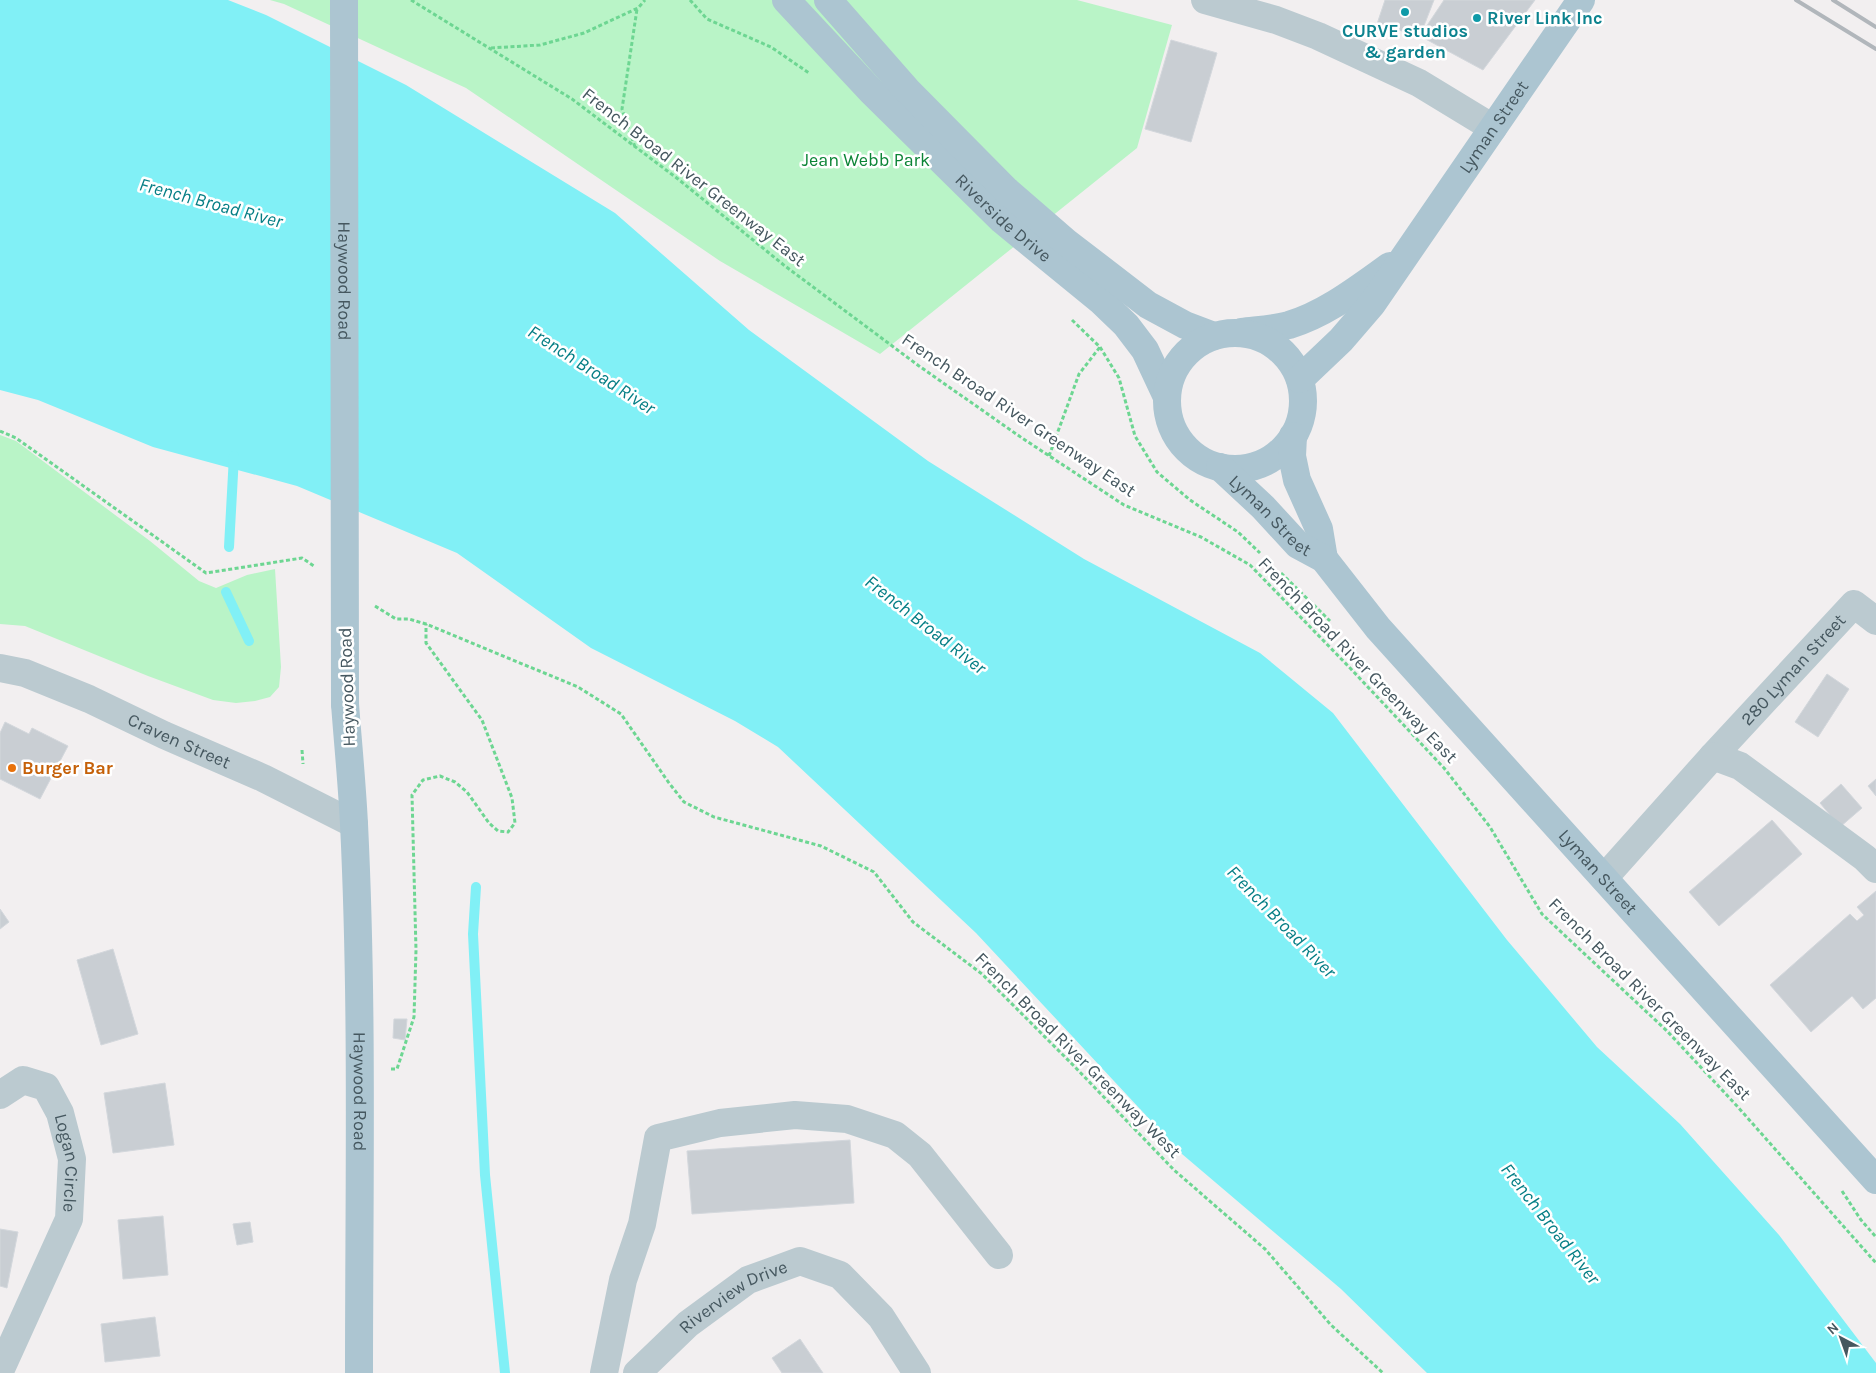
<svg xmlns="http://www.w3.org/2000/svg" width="1876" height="1373" viewBox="0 0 1876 1373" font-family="Karla,sans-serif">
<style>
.green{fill:#b9f4c7}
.water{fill:#81f0f6}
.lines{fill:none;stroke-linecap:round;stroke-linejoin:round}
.stream{stroke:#81f0f6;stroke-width:10}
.building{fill:#c9ced3;stroke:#d3d7dc}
.path{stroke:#6dd692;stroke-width:3;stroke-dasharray:4 2.5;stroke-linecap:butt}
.minor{stroke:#bbcad0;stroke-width:28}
.major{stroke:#acc5d1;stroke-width:28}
.rail{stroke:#b1b6bb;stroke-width:4}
.major-bridge{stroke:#acc5d1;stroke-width:28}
.culture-dot{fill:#0f9aa8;stroke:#fff;stroke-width:2}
.food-dot{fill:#e8710a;stroke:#fff;stroke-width:2}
.labels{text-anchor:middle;stroke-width:5;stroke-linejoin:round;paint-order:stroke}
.culture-label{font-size:18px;font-weight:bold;fill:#0d838f;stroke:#fff;text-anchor:start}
.street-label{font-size:18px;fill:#45575f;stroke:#fff}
.park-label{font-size:18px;fill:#0c8436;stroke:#fff}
.food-label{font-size:18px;font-weight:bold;fill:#c56008;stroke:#fff;text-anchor:start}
.water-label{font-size:19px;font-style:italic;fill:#057e85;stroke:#fff}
</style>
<rect width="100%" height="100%" fill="#f2eff0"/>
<path class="green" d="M270,0H1077L1172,25L1137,148L880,354L720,261L466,88L284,4Z
M0,435L16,441L150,541L199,581L216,588L247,575L275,569L281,667L279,687L270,697L255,701L236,703L213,700L148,676L25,626L0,624Z"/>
<path class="water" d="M0,0H228L266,15L406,85L615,213L749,330L928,461L1084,559L1260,653L1333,713L1507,940L1597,1047L1680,1124L1779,1235L1876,1363V1373H1427L1341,1289L1182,1154L976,933L778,747L735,721L591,648L457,553L297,486L153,447L38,400L0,390Z"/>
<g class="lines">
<path class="stream" d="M229,547L234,456
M226,592L249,641
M476,887L473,934L485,1175L505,1373"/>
</g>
<path class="building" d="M1385,0H1434L1420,36L1377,24Z
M1444,0H1535L1483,70L1420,36Z
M1171,40L1217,53L1191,142L1145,129Z
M1827,674L1849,689L1818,737L1795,722Z
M5,722L29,734L32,728L68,746L40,799L0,779V733Z
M1876,779V796L1868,786Z
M1841,784L1862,808L1840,827L1820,803Z
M1772,820L1802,854L1719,926L1689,892Z
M1876,891V998L1863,1009L1852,996L1811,1032L1770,985L1850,914L1857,921L1864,915L1857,907Z
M0,909L9,922L0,929Z
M113,949L138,1034L101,1045L77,960Z
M394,1019H407L405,1040L393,1038Z
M165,1083L174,1145L113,1153L104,1093Z
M850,1140L854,1203L692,1214L687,1151Z
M163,1216L168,1275L123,1279L118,1220Z
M250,1222L253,1242L237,1245L233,1224Z
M0,1229L18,1232L7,1288L0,1286Z
M155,1317L160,1356L105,1362L101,1324Z
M800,1339L823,1373H782L772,1358Z"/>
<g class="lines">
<path class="path" d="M411,0L572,99L678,179L785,266L919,366L1022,438L1124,505L1201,537L1250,565L1351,669L1444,768L1490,827L1542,914L1667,1031L1737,1106L1876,1263
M690,0L707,19L771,47L809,73
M491,48L540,45L584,33L638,8L645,0
M635,147L622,109L637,9
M1072,320L1100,347L1119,378L1135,436L1157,472L1190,500L1238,532L1260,553
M0,431L16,438L206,573L302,558L314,566
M1049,456L1079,374L1100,347
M1281,573L1330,621
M375,606L396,619H409L426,624L578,687L621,714L669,783L684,802L714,817L821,846L874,872L913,922L982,974L1073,1065L1174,1170L1265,1249L1331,1325L1383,1373
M302,750L303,764
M391,1069H397L414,1017L416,950L412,795L423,780L440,776L455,782L467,792L489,823L498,831L508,832L515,823L512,798L482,720L426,643V624
M1842,1191L1861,1220L1876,1237"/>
<g class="minor">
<path d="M1205,0L1276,20L1318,36L1419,83L1493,128"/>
<path id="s1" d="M0,668L25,673L89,699L164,735L263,778L354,824"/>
<path id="s2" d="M1713,756L1854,604L1876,621"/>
<path d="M1604,878L1713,756L1740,766L1865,858L1876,869"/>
<path id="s3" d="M0,1095L23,1080L46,1087L60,1113L72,1159L69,1219L0,1371"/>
<path d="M604,1373L623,1280L642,1224L658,1138L720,1123L795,1115L847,1119L895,1135L920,1155L999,1255"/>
<path id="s4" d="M637,1373L688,1324L748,1280L800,1261L840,1275L881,1317L917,1373"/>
</g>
<g class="major">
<path id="s5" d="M786,0L871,91L1002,220L1101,301L1126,325L1145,350L1167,397"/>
<path d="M828,0L907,90L1006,190L1066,242L1148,305L1185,325L1214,336"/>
<path d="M1242,332C1257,330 1274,329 1289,325C1326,314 1359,288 1390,266"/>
<circle cx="1235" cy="401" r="68"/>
<path id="s6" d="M1300,379L1341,340L1372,304L1581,0"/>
<path d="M1293,436L1292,456L1297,480L1319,529L1324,559"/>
<path id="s7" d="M1220,467L1263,507L1298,545L1324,559L1378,628L1876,1180"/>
<path id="s8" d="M345,704C348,744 352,784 354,824C363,1007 359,1190 359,1373"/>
</g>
<path class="rail" d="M1796,0L1876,49
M1833,0L1876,27"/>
<path class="major-bridge" id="s9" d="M344,0L345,704"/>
</g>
<g class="culture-dot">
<circle cx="1405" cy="12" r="5"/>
<circle cx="1477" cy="18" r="5"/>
</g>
<circle class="food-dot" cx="12" cy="768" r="5"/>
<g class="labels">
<g class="culture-label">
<text x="1487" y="24">River Link Inc</text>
<text x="1405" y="37" text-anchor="middle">CURVE studios<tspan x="1405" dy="21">&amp; garden</tspan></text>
</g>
<g class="street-label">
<text dy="6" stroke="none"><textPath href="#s6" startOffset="319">Lyman Street</textPath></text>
<text transform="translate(694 177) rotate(38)" y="6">French Broad River Greenway East</text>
<text dy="6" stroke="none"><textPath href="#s5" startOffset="308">Riverside Drive</textPath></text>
<text dy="6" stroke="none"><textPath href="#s9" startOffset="281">Haywood Road</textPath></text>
<text transform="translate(1019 415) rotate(34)" y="6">French Broad River Greenway East</text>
<text dy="6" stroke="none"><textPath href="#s7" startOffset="70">Lyman Street</textPath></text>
<text transform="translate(1358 660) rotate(46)" y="6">French Broad River Greenway East</text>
<text dy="6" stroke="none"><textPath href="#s2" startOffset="118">280 Lyman Street</textPath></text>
<text transform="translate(347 687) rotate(-92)" y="6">Haywood Road</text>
<text dy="6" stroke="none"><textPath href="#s1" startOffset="194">Craven Street</textPath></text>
<text dy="6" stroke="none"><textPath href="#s7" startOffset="556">Lyman Street</textPath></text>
<text transform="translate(1650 999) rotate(45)" y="6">French Broad River Greenway East</text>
<text transform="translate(1078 1055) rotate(45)" y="6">French Broad River Greenway West</text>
<text dy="6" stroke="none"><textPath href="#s8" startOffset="388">Haywood Road</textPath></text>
<text dy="6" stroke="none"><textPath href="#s3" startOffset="132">Logan Circle</textPath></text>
<text dy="6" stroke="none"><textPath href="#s4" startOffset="124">Riverview Drive</textPath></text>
</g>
<g class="park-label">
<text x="866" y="166">Jean Webb Park</text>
</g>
<g class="food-label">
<text x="22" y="774">Burger Bar</text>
</g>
<g class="water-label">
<text transform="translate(211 202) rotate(15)" y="7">French Broad River</text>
<text transform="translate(592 369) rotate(33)" y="7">French Broad River</text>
<text transform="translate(926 624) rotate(38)" y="7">French Broad River</text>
<text transform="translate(1282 921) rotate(46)" y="7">French Broad River</text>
<text transform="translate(1551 1223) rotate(52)" y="7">French Broad River</text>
</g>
</g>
<g transform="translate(1841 1338) rotate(319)" stroke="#ffffff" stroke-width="4" paint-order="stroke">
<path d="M0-4L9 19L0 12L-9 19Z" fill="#45575f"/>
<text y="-8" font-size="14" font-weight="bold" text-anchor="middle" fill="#45575f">N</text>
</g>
</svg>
